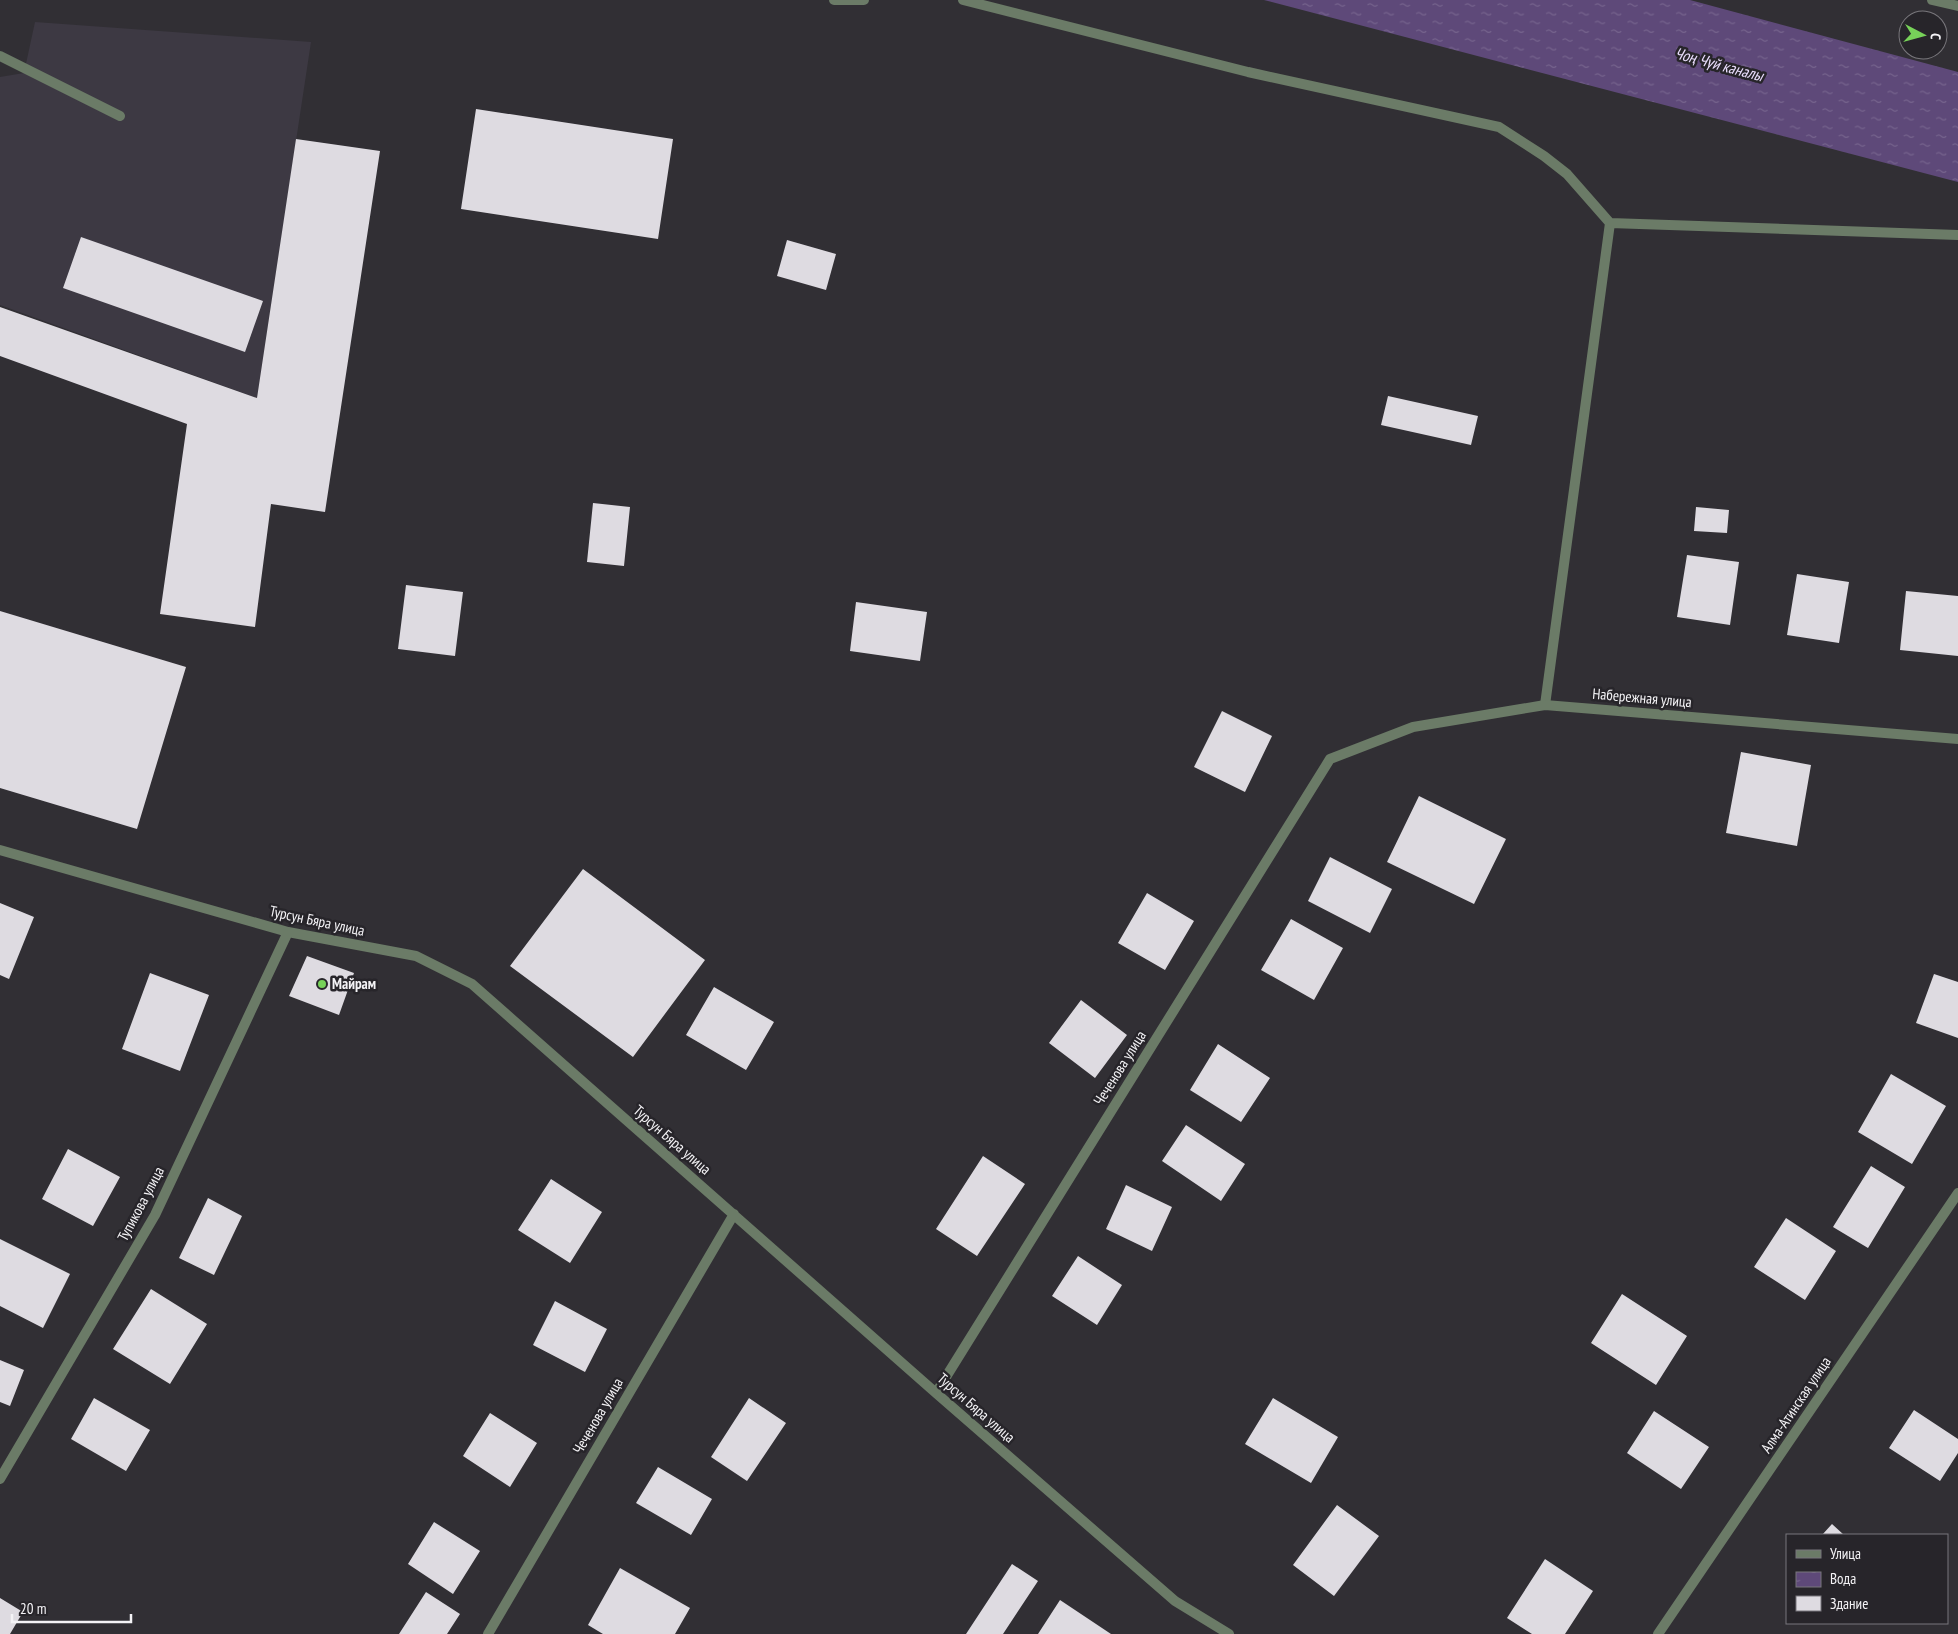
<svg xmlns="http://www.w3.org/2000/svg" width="1958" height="1634" viewBox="0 0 1958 1634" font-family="'PT Sans Narrow',sans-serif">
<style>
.built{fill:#3d3943}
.water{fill:url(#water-ripples)}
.building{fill:#dedbe1}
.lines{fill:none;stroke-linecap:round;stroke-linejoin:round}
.service{stroke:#6b7b67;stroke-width:10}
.minor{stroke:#6b7b67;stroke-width:10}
.poi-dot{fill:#77d259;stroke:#27252a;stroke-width:2}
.labels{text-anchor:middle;stroke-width:5;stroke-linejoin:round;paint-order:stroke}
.street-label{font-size:15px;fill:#f4f3f6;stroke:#27252a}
.poi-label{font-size:15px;font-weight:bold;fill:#f4f3f6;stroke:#27252a;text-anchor:start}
.water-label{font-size:16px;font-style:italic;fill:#eadefd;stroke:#27252a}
</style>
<defs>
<pattern id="water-ripples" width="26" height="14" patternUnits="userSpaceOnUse" patternTransform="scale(1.25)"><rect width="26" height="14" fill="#5e4979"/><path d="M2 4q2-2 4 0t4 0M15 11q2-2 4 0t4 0" fill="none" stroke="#76648d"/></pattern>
</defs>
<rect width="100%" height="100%" fill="#312f34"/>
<path class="built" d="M35,22L311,42L257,398L0,305V77L24,73Z"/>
<path class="water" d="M1264,0H1690L1958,72V182Z"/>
<path class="building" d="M476,109L673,139L658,239L461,209Z
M296,139L380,151L325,512L271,504L255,627L160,614L187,424L0,356V307L257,398Z
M81,237L263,301L245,352L63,288Z
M787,240L836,254L826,290L777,276Z
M1388,396L1478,416L1471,445L1381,425Z
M593,503L630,507L624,566L587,562Z
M1696,507L1729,510L1727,533L1694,531Z
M1687,555L1739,562L1730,625L1677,617Z
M1797,574L1849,582L1839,643L1787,635Z
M406,585L463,592L455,656L398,649Z
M1906,591L1958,596V656L1900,650Z
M856,602L927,612L920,661L850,651Z
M0,611L186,667L137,829L0,788Z
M1222,711L1272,736L1245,792L1194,767Z
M1741,752L1811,765L1797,846L1726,833Z
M1419,796L1506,839L1474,904L1387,862Z
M1330,857L1392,889L1370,933L1308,901Z
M583,869L705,960L633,1057L510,966Z
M1147,893L1194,921L1165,970L1118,943Z
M0,903L34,917L9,979L0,975Z
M1291,919L1343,948L1314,1000L1261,970Z
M307,956L354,973L339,1015L289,996Z
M150,973L209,995L180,1071L122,1049Z
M1934,974L1958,982V1038L1916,1023Z
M714,987L774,1022L746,1070L686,1035Z
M1081,1000L1127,1035L1095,1078L1049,1043Z
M1218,1044L1270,1078L1241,1122L1190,1090Z
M1891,1074L1946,1106L1912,1164L1858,1132Z
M1186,1125L1245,1164L1221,1201L1162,1161Z
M68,1149L120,1177L93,1226L42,1199Z
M983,1156L1025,1184L977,1256L936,1229Z
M1871,1166L1905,1187L1868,1248L1833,1227Z
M551,1179L602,1212L570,1263L518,1230Z
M1126,1185L1172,1207L1152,1251L1106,1229Z
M208,1198L242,1216L214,1275L179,1258Z
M1786,1218L1836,1251L1805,1300L1754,1267Z
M0,1239L70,1274L43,1328L0,1306Z
M1078,1256L1122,1285L1097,1325L1052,1296Z
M151,1289L207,1324L170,1384L113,1349Z
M1622,1294L1687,1336L1656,1385L1591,1343Z
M555,1301L607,1329L585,1372L533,1345Z
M0,1360L24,1370L10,1406L0,1402Z
M94,1398L150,1430L126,1471L71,1439Z
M749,1398L786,1423L747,1481L711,1457Z
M1273,1398L1338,1437L1311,1483L1245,1444Z
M1914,1410L1958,1439V1453L1940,1481L1889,1448Z
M1654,1411L1709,1447L1681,1489L1627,1453Z
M490,1413L537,1443L510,1487L463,1456Z
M658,1467L712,1499L691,1535L636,1503Z
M1337,1505L1379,1536L1334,1596L1293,1565Z
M434,1522L480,1551L453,1594L408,1564Z
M1832,1524L1844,1535H1822Z
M1545,1559L1593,1591L1565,1634H1532L1507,1618Z
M1012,1564L1038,1581L1003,1634H966Z
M620,1568L690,1608L675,1634H603L588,1625Z
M426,1592L460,1614L447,1634H399Z
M0,1598L23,1612L10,1634H0Z
M1060,1600L1111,1634H1038Z"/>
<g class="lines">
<path class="service" d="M834,0H864
M963,0L1248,72L1499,127L1544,156L1567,174L1610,223
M1932,0L1958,6
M0,56L120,116
M1545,705L1610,223L1958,235"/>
<path class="minor" d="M0,850L288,932L416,956L472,984L936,1393L1175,1601L1229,1634
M936,1393L1330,759L1413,727L1545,705L1958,739
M0,1479L155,1215L288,932
M488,1634L734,1214
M1658,1634L1958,1193"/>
</g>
<circle class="poi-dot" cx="322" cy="984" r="5"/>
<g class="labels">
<g class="street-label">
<text transform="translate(1642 698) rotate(5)" y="5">Набережная улица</text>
<text transform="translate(317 921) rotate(12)" y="5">Турсун Бяра улица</text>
<text transform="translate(1120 1068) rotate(-58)" y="5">Чеченова улица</text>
<text transform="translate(672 1140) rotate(41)" y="5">Турсун Бяра улица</text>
<text transform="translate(141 1204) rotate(-62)" y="5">Тупикова улица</text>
<text transform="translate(1796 1405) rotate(-56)" y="5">Алма-Атинская улица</text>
<text transform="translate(976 1408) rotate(41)" y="5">Турсун Бяра улица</text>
<text transform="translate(598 1416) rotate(-60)" y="5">Чеченова улица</text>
</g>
<g class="poi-label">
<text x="332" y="989">Майрам</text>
</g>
<g class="water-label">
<text transform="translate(1719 64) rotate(15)" y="6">Чоң Чүй каналы</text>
</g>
</g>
<rect x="1786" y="1534" width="162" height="90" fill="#27252a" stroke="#79777c"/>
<rect x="1796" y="1550" width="25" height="8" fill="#6b7b67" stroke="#79777c"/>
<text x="1830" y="1559" font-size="15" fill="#f4f3f6">Улица</text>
<rect x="1796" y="1572" width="25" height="15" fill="url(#water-ripples)" stroke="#79777c"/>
<text x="1830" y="1584" font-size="15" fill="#f4f3f6">Вода</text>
<rect x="1796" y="1596" width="25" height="15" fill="#dedbe1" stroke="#79777c"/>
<text x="1830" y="1609" font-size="15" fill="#f4f3f6">Здание</text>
<g transform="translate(1923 35) rotate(96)"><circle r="24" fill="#27252a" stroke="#79777c"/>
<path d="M0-4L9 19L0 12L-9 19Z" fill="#77d259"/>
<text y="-8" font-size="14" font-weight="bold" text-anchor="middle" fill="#f4f3f6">С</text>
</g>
<path d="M12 1614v8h119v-8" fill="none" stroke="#f4f3f6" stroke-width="2.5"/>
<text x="20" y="1614" font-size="15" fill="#f4f3f6" stroke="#27252a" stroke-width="4" paint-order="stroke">20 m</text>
</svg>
